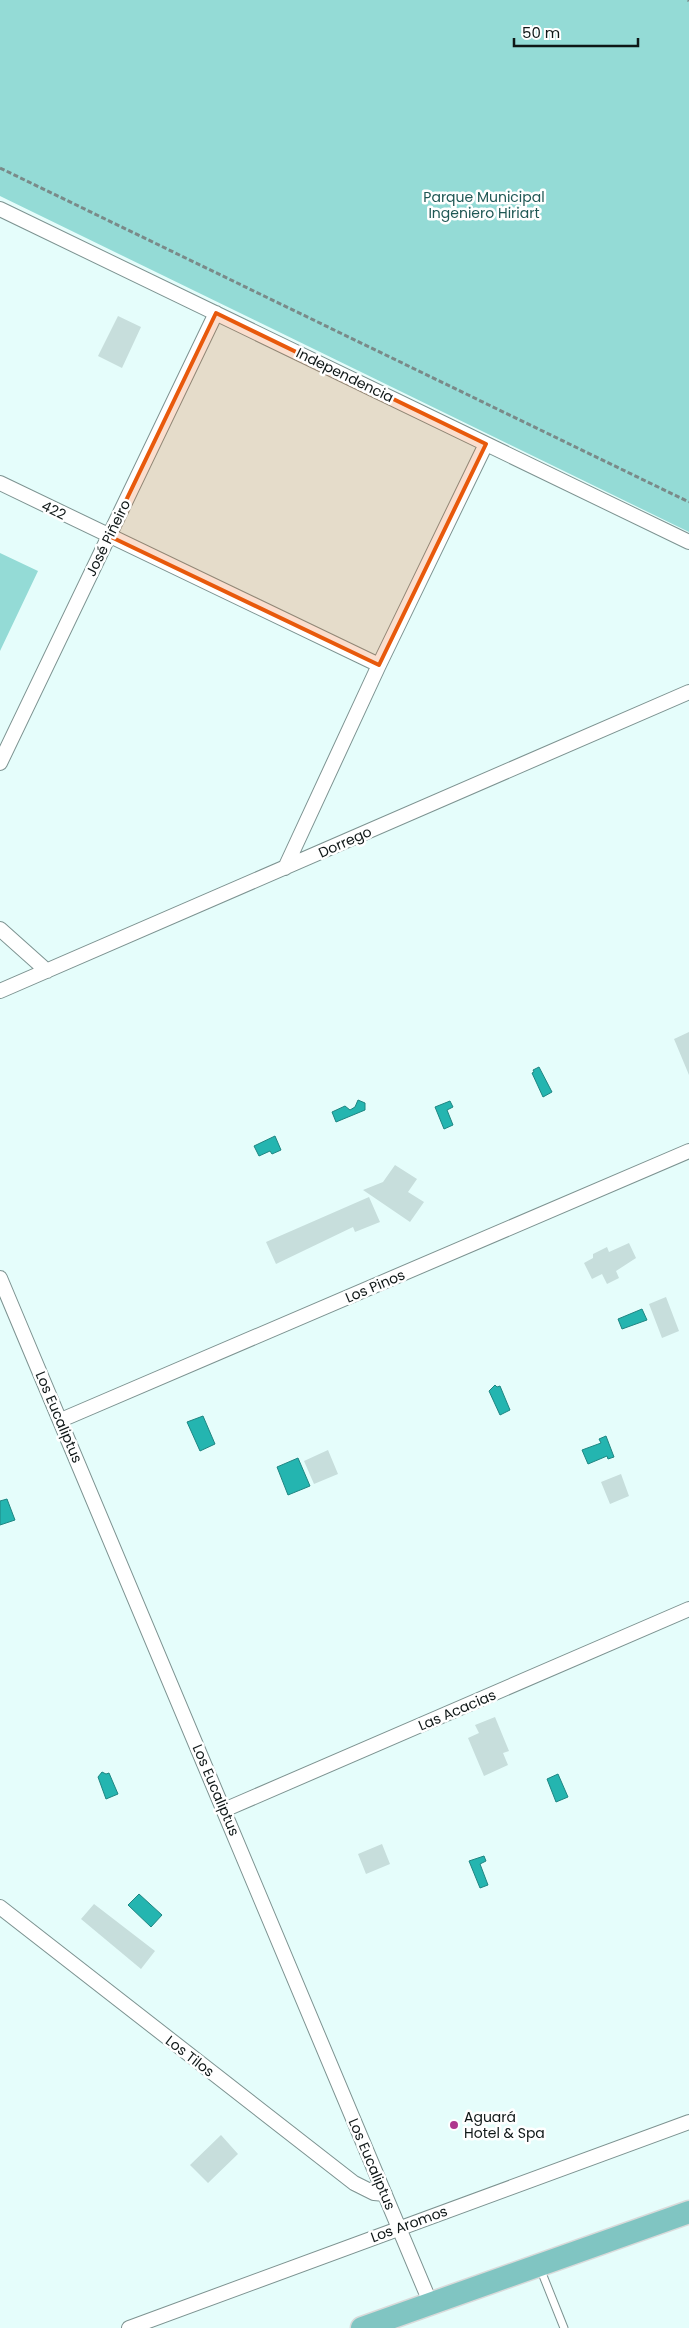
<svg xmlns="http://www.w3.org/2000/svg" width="689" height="2328" viewBox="0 0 689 2328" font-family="Poppins,sans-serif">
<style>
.green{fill:#94dbd6}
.water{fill:#24b5b0;stroke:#1e8682}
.building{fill:#c7dedc}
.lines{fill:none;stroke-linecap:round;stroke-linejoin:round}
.lane-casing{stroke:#7d9391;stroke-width:9}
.street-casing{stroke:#7d9391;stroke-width:16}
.primary-casing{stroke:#d9dada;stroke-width:25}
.path{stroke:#7a8a89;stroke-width:3;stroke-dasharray:5 2.5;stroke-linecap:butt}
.lane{stroke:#fff;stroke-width:7}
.street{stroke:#fff;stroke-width:14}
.primary{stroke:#80c5c2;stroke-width:22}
.marked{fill:#e8590c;fill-opacity:0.2;stroke:#e8590c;stroke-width:4;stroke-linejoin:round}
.poi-dot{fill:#af378d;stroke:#fff;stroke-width:2}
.labels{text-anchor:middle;stroke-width:5;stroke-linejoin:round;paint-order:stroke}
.park-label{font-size:14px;fill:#1f5754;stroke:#fff}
.street-label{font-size:14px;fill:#0f1717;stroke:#fff}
.poi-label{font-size:14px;fill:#0f1717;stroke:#fff;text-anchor:start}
</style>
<rect width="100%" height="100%" fill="#e5fdfb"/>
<path class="green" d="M0,0H689V532L0,196Z
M0,553L38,571L0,651Z"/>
<path class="water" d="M539,1067L552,1092L543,1097L532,1073L534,1072L533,1070Z
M358,1100L365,1103V1110L336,1122L332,1112L345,1106L350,1110L355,1107Z
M450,1101L453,1107L447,1110L453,1125L444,1129L435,1107Z
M275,1136L281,1150L272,1154L270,1151L259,1156L254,1146Z
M642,1309L647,1320L622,1329L618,1319Z
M495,1385L497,1387L500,1386L510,1410L500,1415L489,1391Z
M203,1416L215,1444L200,1451L187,1422Z
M606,1436L614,1457L608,1459L607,1456L588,1464L582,1450L601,1443L599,1439Z
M298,1458L310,1486L288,1495L277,1467Z
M7,1499L15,1520L0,1525V1501Z
M102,1772L106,1774L109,1773L118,1794L106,1799L98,1777Z
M558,1774L568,1797L556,1802L547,1779Z
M484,1856L486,1861L480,1864L488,1885L480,1888L469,1861Z
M139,1894L162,1915L151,1927L128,1905Z"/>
<path class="building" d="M118,316L141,327L122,368L98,356Z
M689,1032V1075L674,1039Z
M395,1165L417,1179L408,1192L424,1202L410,1222L363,1190L383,1182Z
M369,1197L380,1222L355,1232L353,1227L276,1264L266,1242Z
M629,1243L636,1258L616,1271L619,1278L607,1284L602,1274L592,1279L584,1263L593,1258V1254L607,1247L609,1252Z
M666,1297L679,1331L662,1338L649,1304Z
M328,1450L338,1474L314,1484L304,1461Z
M621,1474L629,1496L610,1504L601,1482Z
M495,1717L509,1751L503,1753L508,1765L484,1776L468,1738L479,1733L475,1725Z
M382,1844L390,1864L366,1874L358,1854Z
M94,1904L155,1951L141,1969L81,1919Z
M221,2135L238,2154L208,2183L190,2165Z"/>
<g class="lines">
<defs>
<path id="lane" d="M540,2268L564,2328"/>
<path id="street" d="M0,209L689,542
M0,483L379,665
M0,763L216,313
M285,868L379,665L486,444
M0,929L47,971
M0,991L689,692
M0,1278L430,2302
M61,1420L689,1151
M224,1810L689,1609
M0,1907L354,2183L374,2193L385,2194
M129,2328L689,2122"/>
<path id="primary" d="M362,2328L689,2212"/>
</defs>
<use href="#lane" class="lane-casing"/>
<use href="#street" class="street-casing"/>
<use href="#primary" class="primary-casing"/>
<path class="path" d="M688,0L689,1
M0,168L689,502"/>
<use href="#lane" class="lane"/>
<use href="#street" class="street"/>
<use href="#primary" class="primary"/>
</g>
<path class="marked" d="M216,313L486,444L379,665L109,536Z"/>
<circle class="poi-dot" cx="454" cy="2125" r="5"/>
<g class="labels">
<g class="park-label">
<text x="484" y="202">Parque Municipal<tspan x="484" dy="16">Ingeniero Hiriart</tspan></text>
</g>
<g class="street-label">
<text transform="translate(345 375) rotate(26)" y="5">Independencia</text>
<text transform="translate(54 510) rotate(26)" y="5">422</text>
<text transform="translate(108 538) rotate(-64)" y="5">José Piñeiro</text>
<text transform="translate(345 842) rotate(-24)" y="5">Dorrego</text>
<text transform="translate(375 1286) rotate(-23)" y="5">Los Pinos</text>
<text transform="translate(59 1417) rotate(67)" y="5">Los Eucaliptus</text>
<text transform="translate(457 1710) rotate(-23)" y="5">Las Acacias</text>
<text transform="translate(216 1790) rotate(67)" y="5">Los Eucaliptus</text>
<text transform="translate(190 2056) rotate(38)" y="5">Los Tilos</text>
<text transform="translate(372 2164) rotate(67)" y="5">Los Eucaliptus</text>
<text transform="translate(409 2224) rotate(-20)" y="5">Los Aromos</text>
</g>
<g class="poi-label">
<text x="464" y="2122">Aguará<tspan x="464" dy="16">Hotel &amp; Spa</tspan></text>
</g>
</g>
<path d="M514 38v8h124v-8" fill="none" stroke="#0f1717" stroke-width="2.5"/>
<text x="522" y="38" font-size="15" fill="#0f1717" stroke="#ffffff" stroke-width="4" paint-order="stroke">50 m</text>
</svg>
